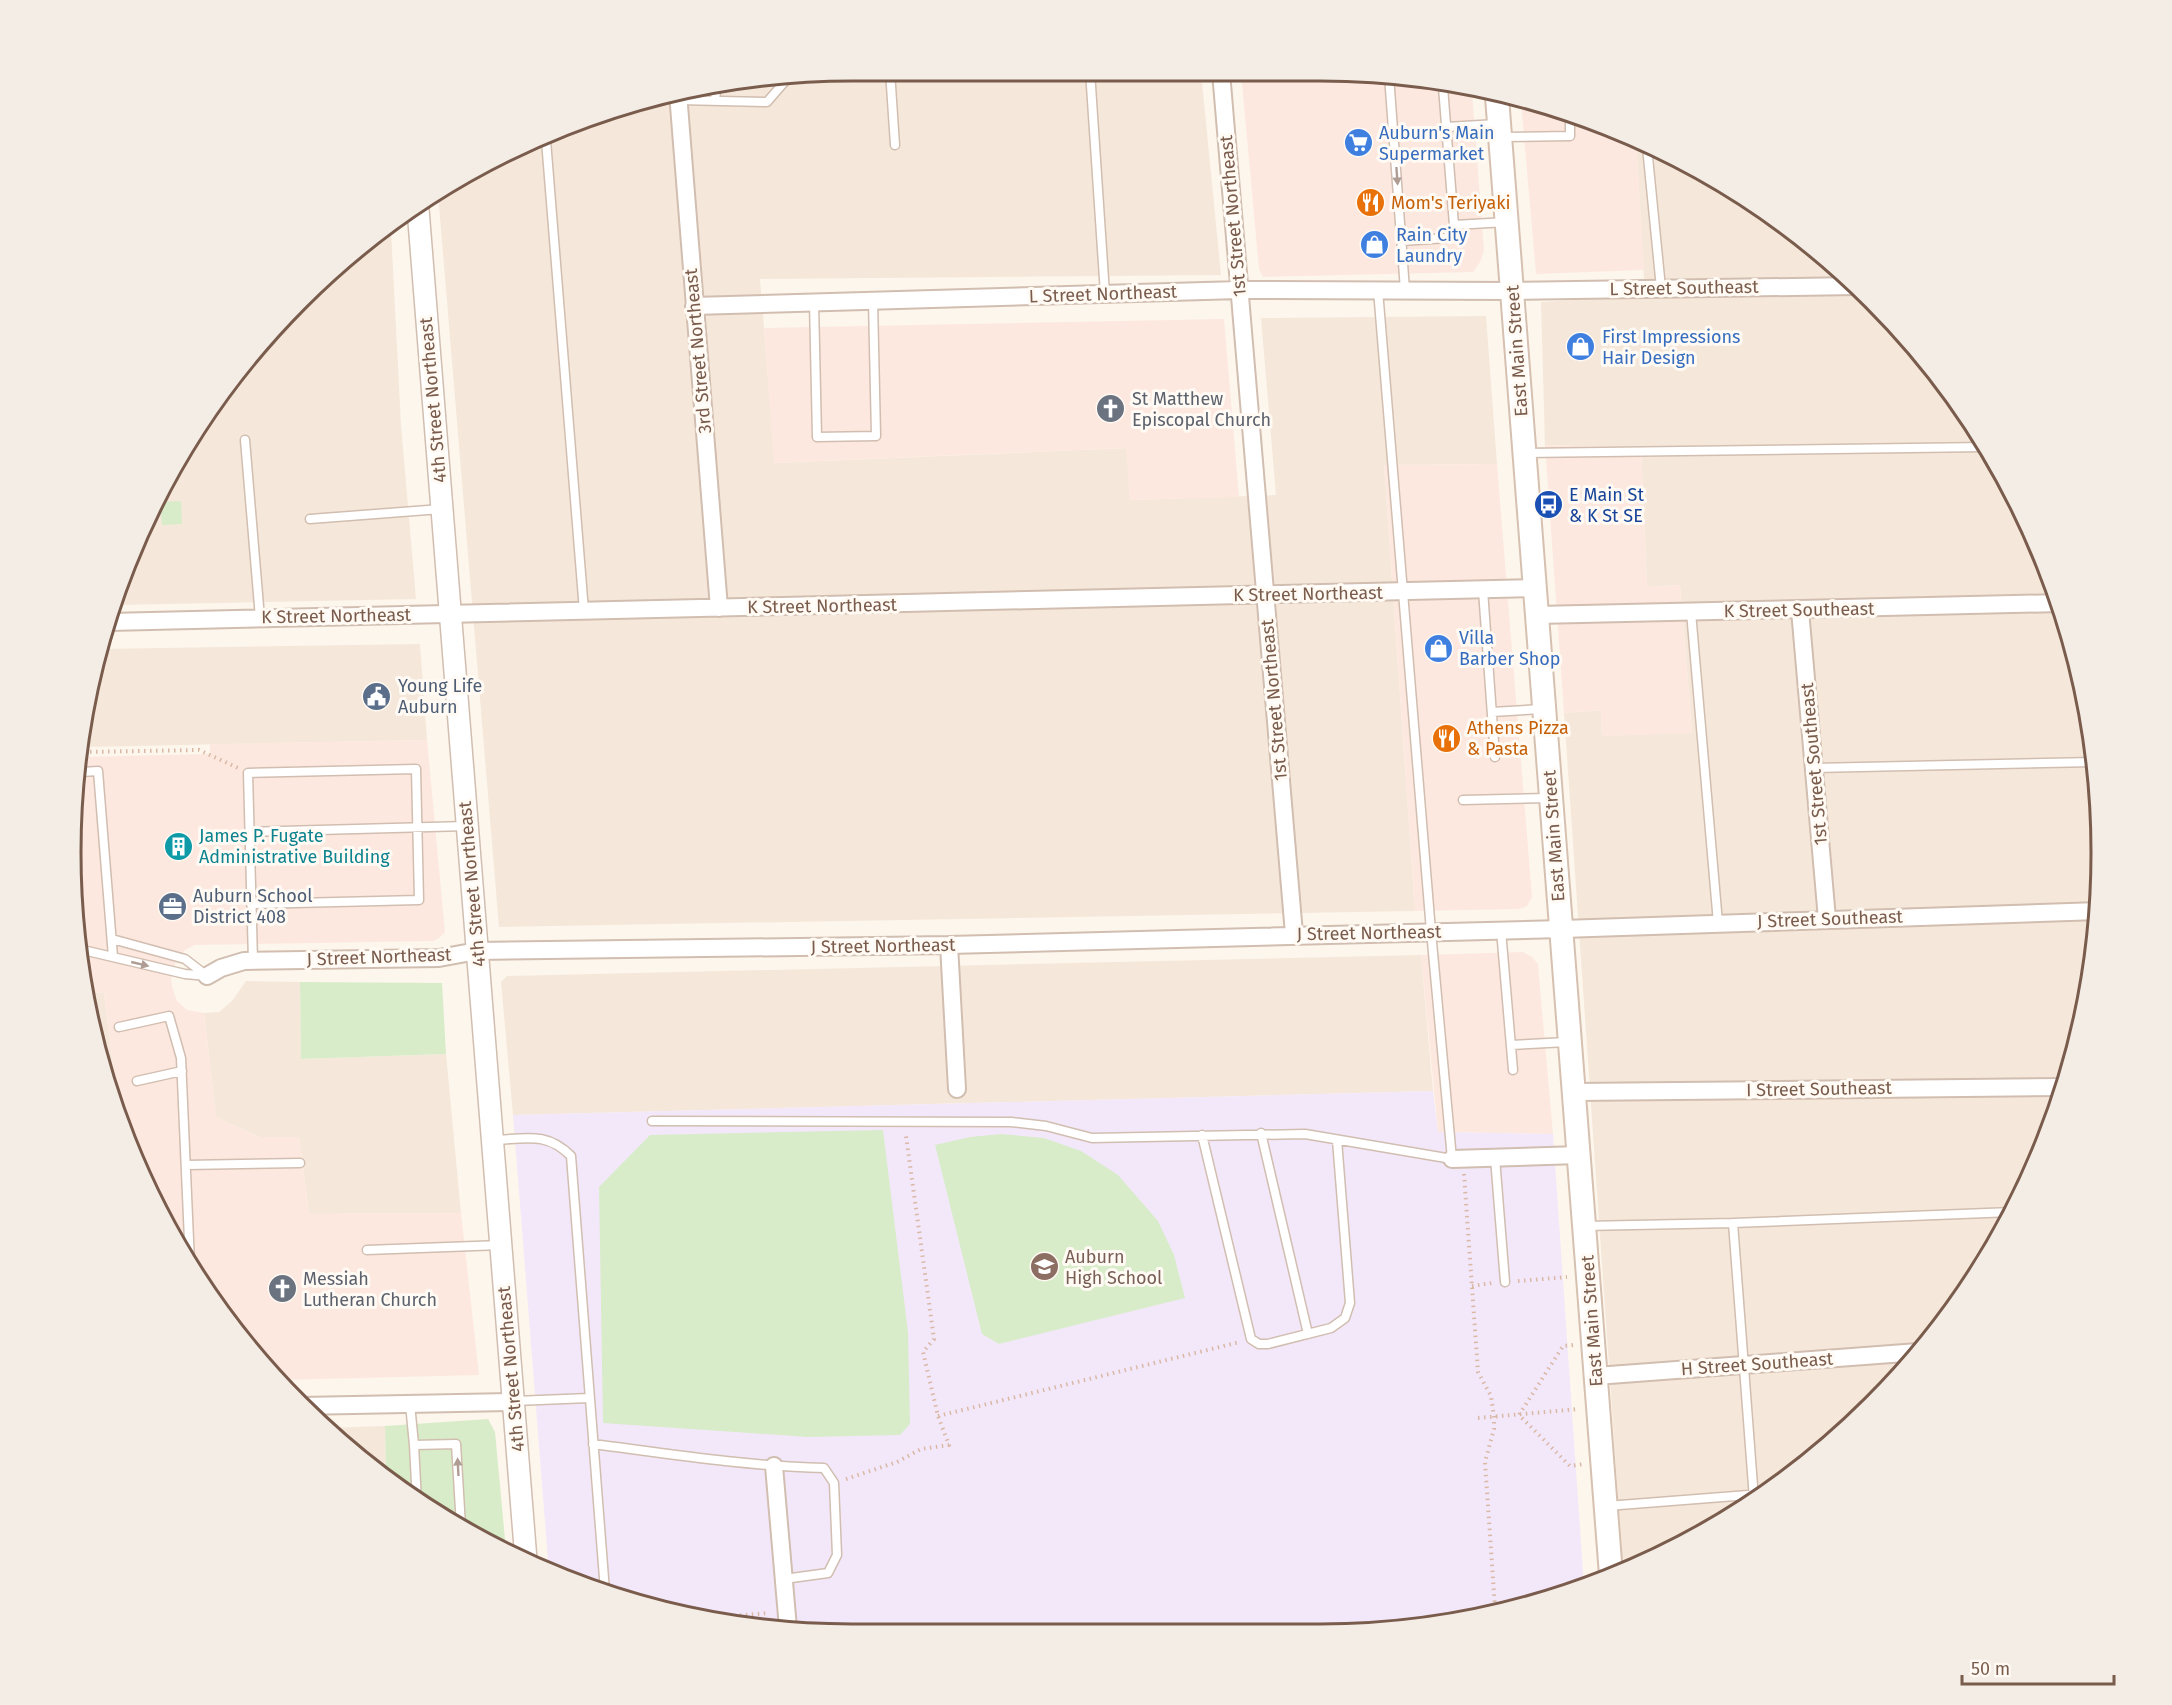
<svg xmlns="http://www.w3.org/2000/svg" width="2172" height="1705" viewBox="0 0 2172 1705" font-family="'Fira Sans',sans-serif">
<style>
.residential{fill:#f5e8da}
.commercial{fill:#fde8e0}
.education{fill:#f3e8fa}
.green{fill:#d8ecc9}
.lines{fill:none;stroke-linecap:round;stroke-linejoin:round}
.service-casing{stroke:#d1beb0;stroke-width:11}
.minor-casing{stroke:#d1beb0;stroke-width:20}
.tertiary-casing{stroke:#d1beb0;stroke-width:24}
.secondary-casing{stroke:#d6c0b0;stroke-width:26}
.path{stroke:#d9b8a5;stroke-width:4;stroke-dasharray:1.5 4.5;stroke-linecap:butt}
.service{stroke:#fff;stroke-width:8}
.minor{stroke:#fff;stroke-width:16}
.tertiary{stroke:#fff;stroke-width:21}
.secondary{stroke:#fff;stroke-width:22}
.oneway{fill:#af9d94}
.labels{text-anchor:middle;stroke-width:6;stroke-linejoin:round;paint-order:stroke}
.shop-label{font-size:18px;fill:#366cbe;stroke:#fffaf3;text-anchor:start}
.food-label{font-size:18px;fill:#c56008;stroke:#fffaf3;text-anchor:start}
.street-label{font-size:18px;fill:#7a5c4d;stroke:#fffaf3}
.worship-label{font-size:18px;fill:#5b616d;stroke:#fffaf3;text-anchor:start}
.transit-label{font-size:18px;fill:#164399;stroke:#fffaf3;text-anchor:start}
.service-label{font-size:18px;fill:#4e5e75;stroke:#fffaf3;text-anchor:start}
.culture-label{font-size:18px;fill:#0d838f;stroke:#fffaf3;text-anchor:start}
.education-label{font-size:18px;fill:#785e54;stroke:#fffaf3;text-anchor:start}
.rim{fill:none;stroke:#7a5c4d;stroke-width:3}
</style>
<rect width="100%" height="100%" fill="#fdf6ec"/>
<path class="residential" d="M853,71L1201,72L1221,275L760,279L775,463L1127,448L1130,500L1276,495L1261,318L1486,316L1497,464L1384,465L1415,911L499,927L438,193L461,175L650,97Z
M1636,141L1710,175L1835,264L1908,337L1997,461L2060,601L2095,750L2100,903L2075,1055L2021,1198L1940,1328L1835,1440L1711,1530L1623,1569L1564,713L1601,710L1602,736L1692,732L1680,585L1647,587L1641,448L1545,445L1541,302L1645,296Z
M391,230L401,425L416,599L116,605L175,462L299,300Z
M420,644L427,740L84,747L98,649Z
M1421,955L1433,1091L513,1115L501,982L507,976Z
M246,981L300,982L301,1059L446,1054L461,1213L309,1214L299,1137H259L216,1117L204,1013L219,1012L232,1001Z
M89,992L104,993L118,1104L97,1055Z
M385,1426L386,1477L327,1428Z"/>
<path class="commercial" d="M1241,72H1370L1472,92L1484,251L1480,262L1473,272L1263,277L1259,269Z
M1521,102L1571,112L1636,141L1644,270L1536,274Z
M1224,319L1239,497L1130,500L1126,448L774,463L764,328Z
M1545,445L1641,448L1647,587L1680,585L1692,733L1602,736L1601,710L1564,713Z
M1497,464L1532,897L1527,906L1519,909L1415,911L1384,465Z
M427,740L445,932L439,938L433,941L195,945L185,950L177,960L171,974L172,987L177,1001L187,1010L204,1013L216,1117L259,1137H299L309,1214L461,1213L479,1375L280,1380L175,1244L118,1104L104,993L89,992L71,853L83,757L210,754V744Z
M1523,952L1532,957L1538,964L1553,1134L1438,1132L1421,955Z"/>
<path class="education" d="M1433,1091L1438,1132L1553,1134L1584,1587L1571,1593L1371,1633L852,1634L700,1620L549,1573L513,1115Z"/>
<path class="green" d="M181,501L182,524L162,525L160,502Z
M300,982L442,983L446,1054L301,1059Z
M883,1130L908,1332L910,1424L900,1435L808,1437L603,1423L599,1187L650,1135Z
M1001,1134L1044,1138L1081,1151L1118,1175L1158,1221L1174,1255L1185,1298L999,1344L982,1334L935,1145L970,1137Z
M488,1419L495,1432L506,1550L418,1503L386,1477L385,1426Z"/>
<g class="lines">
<defs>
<path id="service" d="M890,71L895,145
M1090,71L1105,294
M1389,76L1405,290
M679,100L767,102L787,79
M715,101L716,89
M1446,127L1497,124
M1501,137L1570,136V112
M546,140L584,611
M1647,147L1661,288
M1454,225L1507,222
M1402,241L1447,238L1454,225L1443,87
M814,302L817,437L876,436L873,301
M245,440L260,618
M1525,453L1986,447
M310,519L441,509
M1483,590L1495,757
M1691,612L1718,923
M1492,712L1542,709
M1814,768L2095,762
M81,772L98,771L113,957
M1463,800L1549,798
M249,832L467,826
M251,904L419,900L416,769L248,773C250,836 251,899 253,961
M1501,930L1513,1070
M83,950L185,974L207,976L185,959L112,939
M119,1027L169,1016L181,1058L190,1263
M1511,1045L1567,1042
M137,1081L182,1071
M652,1121L1011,1122L1046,1126L1092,1138L1305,1134L1452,1159L1431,931L1378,290
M1261,1133L1308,1334
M1202,1135L1251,1339L1259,1344H1268L1331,1328L1345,1318L1350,1303L1337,1140
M493,1140C525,1139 546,1131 571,1156L605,1591
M1495,1158L1505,1282
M186,1165L300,1163
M1733,1223L1754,1499
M1584,1226L1733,1223L2012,1212
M367,1250L501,1245
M515,1401L589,1398
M410,1404L414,1445
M593,1444C670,1454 746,1466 824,1468L834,1483L837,1555L828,1573L784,1579
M417,1502L414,1445L456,1444L461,1526
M1607,1506L1761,1494"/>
<path id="minor" d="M1221,72L1294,934
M678,93L719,608
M694,306L1239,290L1512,291L1856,286
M1800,610L1827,919
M1537,615L2061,603
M109,622L1535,588
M949,945L957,1089
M207,976L221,968L244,961L439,958L477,951L949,945L1562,929L2099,911
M1574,1092L2063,1087
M1452,1159L1579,1155
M1596,1376L1918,1352
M301,1406L513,1402
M774,1466L788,1628"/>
<path id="tertiary" d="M418,209L526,1560"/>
<path id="secondary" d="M1497,97L1611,1575"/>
</defs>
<use href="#service" class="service-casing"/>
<use href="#minor" class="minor-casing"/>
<use href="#tertiary" class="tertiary-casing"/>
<use href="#secondary" class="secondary-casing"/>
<path class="path" d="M84,752L199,750L238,768
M1464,1174L1478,1372L1491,1396L1494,1417V1429L1485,1462L1495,1608
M1518,1281L1567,1277
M1472,1286L1492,1283
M1573,1345L1563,1346L1519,1415L1570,1466L1584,1464
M938,1416L1240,1342
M1478,1418L1579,1409
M846,1479L897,1462L921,1449L949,1445L938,1416L923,1352L934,1339L906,1136
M698,1619L769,1613"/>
<use href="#service" class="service"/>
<use href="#minor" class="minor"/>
<use href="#tertiary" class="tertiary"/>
<use href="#secondary" class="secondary"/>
</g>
<defs><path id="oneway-solid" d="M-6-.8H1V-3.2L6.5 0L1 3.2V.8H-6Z" transform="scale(1.5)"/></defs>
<g class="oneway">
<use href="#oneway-solid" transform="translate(1397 176) rotate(86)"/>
<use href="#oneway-solid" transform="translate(140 964) rotate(13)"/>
<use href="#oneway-solid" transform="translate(458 1467) rotate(-93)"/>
</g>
<defs>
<symbol id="supermarket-disc" viewBox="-11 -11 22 22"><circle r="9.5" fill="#3f7fe0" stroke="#fffaf3"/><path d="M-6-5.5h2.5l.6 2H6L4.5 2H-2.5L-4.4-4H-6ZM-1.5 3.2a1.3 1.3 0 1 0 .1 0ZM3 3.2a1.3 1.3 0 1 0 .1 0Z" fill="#fff"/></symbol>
<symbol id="restaurant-disc" viewBox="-11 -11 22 22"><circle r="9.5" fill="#e8710a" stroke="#fffaf3"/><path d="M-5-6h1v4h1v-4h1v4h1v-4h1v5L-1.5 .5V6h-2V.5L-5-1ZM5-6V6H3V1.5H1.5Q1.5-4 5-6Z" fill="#fff"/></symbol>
<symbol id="shop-disc" viewBox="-11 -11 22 22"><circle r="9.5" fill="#3f7fe0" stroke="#fffaf3"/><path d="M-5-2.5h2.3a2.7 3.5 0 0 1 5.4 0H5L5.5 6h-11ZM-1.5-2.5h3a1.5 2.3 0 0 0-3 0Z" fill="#fff"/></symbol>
<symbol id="church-disc" viewBox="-11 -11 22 22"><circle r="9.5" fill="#6b7280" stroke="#fffaf3"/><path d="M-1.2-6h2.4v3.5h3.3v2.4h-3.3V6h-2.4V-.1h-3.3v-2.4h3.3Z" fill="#fff"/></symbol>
<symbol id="bus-disc" viewBox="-11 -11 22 22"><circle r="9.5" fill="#1a4fb4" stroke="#fffaf3"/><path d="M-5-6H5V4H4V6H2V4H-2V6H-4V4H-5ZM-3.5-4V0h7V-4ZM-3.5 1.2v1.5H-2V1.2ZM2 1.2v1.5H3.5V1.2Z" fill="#fff"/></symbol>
<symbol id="civic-disc" viewBox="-11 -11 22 22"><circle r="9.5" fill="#5c6f8a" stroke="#fffaf3"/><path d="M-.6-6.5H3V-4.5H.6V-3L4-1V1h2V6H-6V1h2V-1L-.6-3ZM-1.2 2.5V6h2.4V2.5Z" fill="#fff"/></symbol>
<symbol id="building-disc" viewBox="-11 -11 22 22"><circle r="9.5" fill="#0f9aa8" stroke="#fffaf3"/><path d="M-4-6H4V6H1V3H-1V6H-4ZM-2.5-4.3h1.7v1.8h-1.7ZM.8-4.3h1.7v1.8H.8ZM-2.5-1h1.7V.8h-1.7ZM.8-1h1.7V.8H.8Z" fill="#fff"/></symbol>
<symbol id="office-disc" viewBox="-11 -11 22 22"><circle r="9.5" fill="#5c6f8a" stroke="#fffaf3"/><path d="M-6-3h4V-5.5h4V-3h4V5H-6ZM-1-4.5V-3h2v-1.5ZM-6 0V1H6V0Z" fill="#fff"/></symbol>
<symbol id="school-disc" viewBox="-11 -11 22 22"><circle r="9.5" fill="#8d6e63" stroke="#fffaf3"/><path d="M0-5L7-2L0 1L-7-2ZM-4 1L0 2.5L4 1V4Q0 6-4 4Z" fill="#fff"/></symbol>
</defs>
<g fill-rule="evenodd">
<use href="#supermarket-disc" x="1342" y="126" width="33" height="33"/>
<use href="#restaurant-disc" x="1354" y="186" width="33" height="33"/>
<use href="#shop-disc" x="1358" y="228" width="33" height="33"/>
<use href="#shop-disc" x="1564" y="330" width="33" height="33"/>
<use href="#church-disc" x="1094" y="392" width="33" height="33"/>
<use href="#bus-disc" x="1532" y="488" width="33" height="33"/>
<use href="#shop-disc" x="1422" y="632" width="33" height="33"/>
<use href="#civic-disc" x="360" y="680" width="33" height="33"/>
<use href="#restaurant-disc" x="1430" y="722" width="33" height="33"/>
<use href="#building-disc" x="162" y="830" width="33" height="33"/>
<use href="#office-disc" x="156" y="890" width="33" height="33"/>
<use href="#school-disc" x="1028" y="1250" width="33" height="33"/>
<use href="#church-disc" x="266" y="1272" width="33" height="33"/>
</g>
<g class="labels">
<g class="shop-label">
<text x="1379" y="139">Auburn's Main<tspan x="1379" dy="21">Supermarket</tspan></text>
<text x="1396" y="241">Rain City<tspan x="1396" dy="21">Laundry</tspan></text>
<text x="1602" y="343">First Impressions<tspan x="1602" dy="21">Hair Design</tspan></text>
<text x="1459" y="644">Villa<tspan x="1459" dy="21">Barber Shop</tspan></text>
</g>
<g class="food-label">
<text x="1391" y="209">Mom's Teriyaki</text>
<text x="1467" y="734">Athens Pizza<tspan x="1467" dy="21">&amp; Pasta</tspan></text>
</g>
<g class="street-label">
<text transform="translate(1233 216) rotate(-95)" y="6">1st Street Northeast</text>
<text transform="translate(1684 288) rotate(-1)" y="6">L Street Southeast</text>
<text transform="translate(1103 294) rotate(-2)" y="6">L Street Northeast</text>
<text transform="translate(698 351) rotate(-95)" y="6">3rd Street Northeast</text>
<text transform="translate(1517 351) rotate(-94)" y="6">East Main Street</text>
<text transform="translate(433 400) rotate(-95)" y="6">4th Street Northeast</text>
<text transform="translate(1308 594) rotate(-1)" y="6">K Street Northeast</text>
<text transform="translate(822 606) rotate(-1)" y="6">K Street Northeast</text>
<text transform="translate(1799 610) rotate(-1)" y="6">K Street Southeast</text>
<text transform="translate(336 616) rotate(-1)" y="6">K Street Northeast</text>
<text transform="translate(1274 700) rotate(-95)" y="6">1st Street Northeast</text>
<text transform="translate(1814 764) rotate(-95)" y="6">1st Street Southeast</text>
<text transform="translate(1554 836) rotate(-94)" y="6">East Main Street</text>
<text transform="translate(472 884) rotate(-95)" y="6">4th Street Northeast</text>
<text transform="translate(1830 919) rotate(-2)" y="6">J Street Southeast</text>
<text transform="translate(1369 933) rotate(-1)" y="6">J Street Northeast</text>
<text transform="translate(883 946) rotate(-1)" y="6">J Street Northeast</text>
<text transform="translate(379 957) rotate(-2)" y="6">J Street Northeast</text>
<text transform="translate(1819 1089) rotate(-1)" y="6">I Street Southeast</text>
<text transform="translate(1592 1321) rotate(-94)" y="6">East Main Street</text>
<text transform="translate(1757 1364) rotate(-4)" y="6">H Street Southeast</text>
<text transform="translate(511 1369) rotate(-95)" y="6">4th Street Northeast</text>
</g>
<g class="worship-label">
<text x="1132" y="405">St Matthew<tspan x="1132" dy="21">Episcopal Church</tspan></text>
<text x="303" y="1285">Messiah<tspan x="303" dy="21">Lutheran Church</tspan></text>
</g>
<g class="transit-label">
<text x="1569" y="501">E Main St<tspan x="1569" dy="21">&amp; K St SE</tspan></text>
</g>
<g class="service-label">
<text x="398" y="692">Young Life<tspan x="398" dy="21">Auburn</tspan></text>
<text x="193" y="902">Auburn School<tspan x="193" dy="21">District 408</tspan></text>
</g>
<g class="culture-label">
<text x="199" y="842">James P. Fugate<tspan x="199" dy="21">Administrative Building</tspan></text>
</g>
<g class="education-label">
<text x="1065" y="1263">Auburn<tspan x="1065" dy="21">High School</tspan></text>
</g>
</g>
<path d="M0 0H2172V1705H0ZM852 81H1320A771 771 0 0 1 2091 852V853A771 771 0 0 1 1320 1624H852A771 771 0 0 1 81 853V852A771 771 0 0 1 852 81Z" fill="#f4ede6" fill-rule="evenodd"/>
<path class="rim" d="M852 81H1320A771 771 0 0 1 2091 852V853A771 771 0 0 1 1320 1624H852A771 771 0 0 1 81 853V852A771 771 0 0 1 852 81Z"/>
<path d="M1962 1675v9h152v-9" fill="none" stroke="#7a5c4d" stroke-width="3"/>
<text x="1971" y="1675" font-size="18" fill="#7a5c4d" stroke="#fffaf3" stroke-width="4.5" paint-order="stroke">50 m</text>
</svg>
